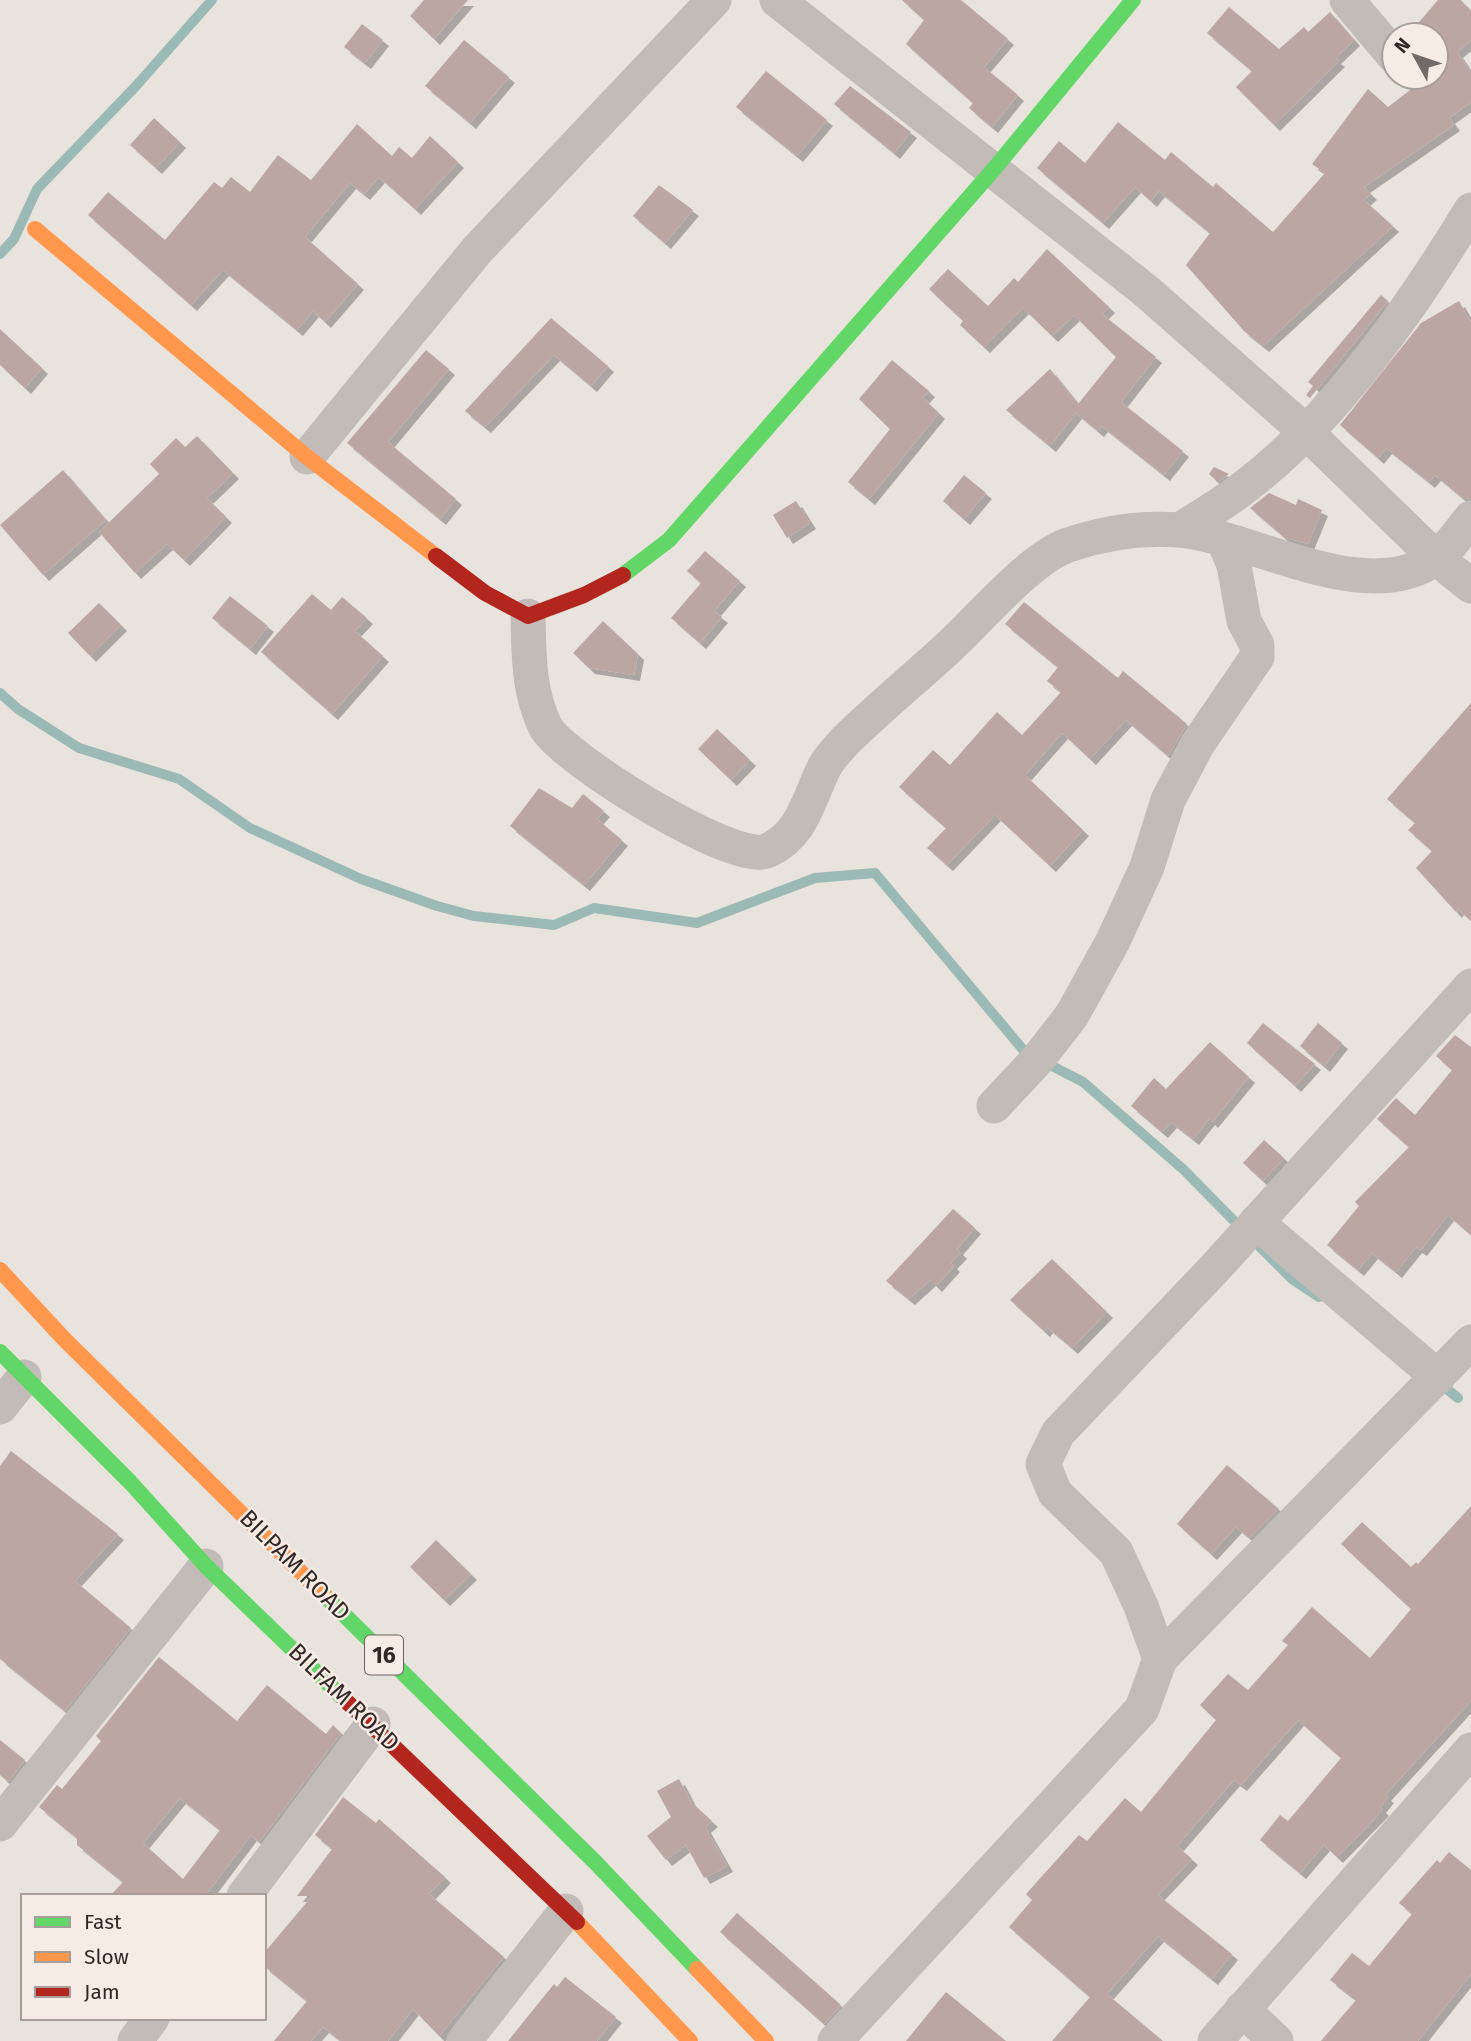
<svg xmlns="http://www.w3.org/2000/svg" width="1471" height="2041" viewBox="0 0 1471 2041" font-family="'Fira Sans',sans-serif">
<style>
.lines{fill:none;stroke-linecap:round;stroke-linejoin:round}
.stream{stroke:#9cbab5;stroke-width:10}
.building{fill:#bba6a2;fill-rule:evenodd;filter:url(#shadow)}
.street{stroke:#c2bbb8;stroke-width:35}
.fast{stroke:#63d668;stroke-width:16}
.slow{stroke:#ff974d;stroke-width:16}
.jam{stroke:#b3261e;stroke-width:16}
.labels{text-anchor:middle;stroke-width:5;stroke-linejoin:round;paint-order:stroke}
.shield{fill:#f7ece5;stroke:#6d645f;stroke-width:2}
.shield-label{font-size:23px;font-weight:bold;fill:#322926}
.street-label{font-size:24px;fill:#322926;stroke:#f7ece5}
</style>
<defs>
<filter id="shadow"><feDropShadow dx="6" dy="6" stdDeviation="0" flood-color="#0004"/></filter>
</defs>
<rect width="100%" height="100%" fill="#e9e3de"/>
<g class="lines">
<path class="stream" d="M0,254L14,239L37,189L136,86L212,0
M0,693L18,709L79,748L179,779L250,828L361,879L437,906L474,916L554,925L594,908L697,923L815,878L875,873L1025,1052L1083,1082L1184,1170L1243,1230
M1260,1247L1292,1279L1319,1297
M1438,1382L1458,1398"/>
</g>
<path class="building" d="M424,0H468L434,39L410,16Z
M902,0H961L1008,39L984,67L1018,95L992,127L969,108L973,103L906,44L924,20Z
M1438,0H1461L1471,11V40L1457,52L1471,72V102L1449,118L1454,125L1364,187L1371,194L1364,200L1393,226L1263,346L1244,331L1186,265L1210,233L1159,191L1151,201L1135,187L1103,223L1037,168L1059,141L1085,163L1118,122L1165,160L1171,152L1213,187L1216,183L1273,232L1325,173L1312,164L1368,89L1388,107L1427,77H1436V35H1408Z
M1229,7L1279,49L1304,27L1308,32L1330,12L1354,40L1335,58L1339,61L1274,125L1236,87L1252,71L1207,33Z
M362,24L383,40L365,63L344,47Z
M464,40L509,77L470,123L425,86Z
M766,71L827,120L797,156L736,107Z
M850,86L911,132L894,153L834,104Z
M154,118L180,142L156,168L130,145Z
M357,124L392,156L399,147L412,158L430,136L458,162L415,209L379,177L364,194L350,183L305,237L358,284L325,322L313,311L297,330L223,270L191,305L88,215L108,192L165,240L214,182L222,188L231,177L250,192L278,155L311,180Z
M659,185L693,210L665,243L633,216Z
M1047,249L1109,307L1102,314L1156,357L1121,402L1183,451L1164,475L1102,426L1098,431L1076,413L1050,446L1006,410L1050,369L1078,404L1116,357L1074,315L1052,336L1023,308L984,347L960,325L963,321L929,289L948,269L988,306L1014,278L1018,282Z
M1381,295L1388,301L1310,398L1306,395L1313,386L1308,382Z
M1459,301L1471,322V498L1464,499L1435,475L1429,482L1386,448L1378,458L1340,425L1421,323Z
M551,318L608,366L591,386L554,355L485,427L465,411Z
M0,329L42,368L25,388L0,365Z
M426,350L449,369L388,442L456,499L440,519L347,443Z
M892,360L929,391L923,398L939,413L869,499L848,482L890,429L859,399Z
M197,436L233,473L207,498L226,517L184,560L167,544L135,573L99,532L159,474L150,464L176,438L185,447Z
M1214,467L1229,474L1218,482L1209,474Z
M63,470L106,520L43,575L0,525Z
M964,475L986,493L964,519L943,501Z
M1269,493L1296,505L1298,499L1322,510L1308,544L1284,537L1250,508Z
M796,501L810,523L787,538L773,515Z
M705,551L740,581L714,611L722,617L700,643L671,618L701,583L687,571Z
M312,594L331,610L342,597L367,618L355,631L383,656L332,714L261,652Z
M230,596L268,626L250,649L212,618Z
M1024,602L1118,678L1123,671L1187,724L1168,756L1126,720L1090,759L1062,733L1025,775L1083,830L1050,866L995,815L947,865L927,848L946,828L899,787L933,750L950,765L997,712L1022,735L1061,692L1047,681L1058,667L1005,624Z
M99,603L121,625L90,656L68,633Z
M603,621L638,654L634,675L589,668L573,653Z
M1471,703V921L1458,909L1456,912L1416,868L1432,851L1408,830L1415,823L1387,799Z
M717,729L750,760L731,780L698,749Z
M539,788L572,808L583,794L604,811L597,819L622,840L584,885L510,826Z
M1263,1023L1315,1064L1295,1086L1247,1043Z
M1318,1023L1342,1043L1324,1066L1300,1046Z
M1455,1035L1471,1047V1235L1448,1215L1421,1250L1416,1247L1396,1272L1372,1253L1358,1270L1327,1245L1359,1206L1355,1202L1409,1147L1377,1119L1396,1098L1415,1115L1452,1070L1436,1056Z
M1210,1042L1249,1077L1212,1122L1209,1119L1193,1139L1171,1122L1162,1132L1131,1106L1154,1078L1166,1089Z
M1264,1140L1284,1158L1263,1181L1243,1163Z
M953,1209L975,1228L957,1249L961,1253L951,1263L954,1266L936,1286L930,1280L909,1299L886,1281Z
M1052,1259L1107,1312L1072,1348L1047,1327L1044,1331L1010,1300Z
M11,1451L118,1534L75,1581L131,1628L65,1711L0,1659V1466Z
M1227,1465L1279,1509L1250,1538L1236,1527L1211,1554L1177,1524Z
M1471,1506V1701L1385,1795L1388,1797L1380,1807L1383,1810L1337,1857L1324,1845L1300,1873L1260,1840L1280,1815L1288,1821L1341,1758L1298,1720L1241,1785L1234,1780L1177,1846L1192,1859L1158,1895L1232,1954L1212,1979L1158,1936L1107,1994L1163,2041H1052L1090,1997L1009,1927L1032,1900L1026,1894L1079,1835L1087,1841L1125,1798L1141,1812L1216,1720L1200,1705L1228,1674L1248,1690L1288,1645L1282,1641L1312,1607L1370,1658L1411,1609L1341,1544L1362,1522L1411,1567L1416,1562L1418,1564Z
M436,1540L471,1574L444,1600L410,1567Z
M159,1657L237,1721L267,1685L326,1734L333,1725L341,1733L259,1842L251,1835L205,1896H110L123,1882L77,1845V1838L39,1807L57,1785L62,1789L101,1741L96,1736ZM180,1798L220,1830L183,1879L143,1843Z
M0,1740L25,1760L8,1782L0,1775Z
M679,1779L691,1802L712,1821L705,1827L727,1866L704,1878L686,1845L666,1860L647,1836L671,1817L657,1791Z
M343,1797L376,1823L379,1819L445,1877L429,1894L504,1957L439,2036L413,2009L388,2041H341L323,2027L311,2041H274L307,2001L264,1966V1953L312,1896H297L332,1849L315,1835Z
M1449,1852L1471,1870V1974L1418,2041H1321L1356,2000L1330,1980L1352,1953L1369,1966L1412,1914L1399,1903L1437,1860L1440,1863Z
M737,1913L841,2005L824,2024L720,1932Z
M565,1977L616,2017L597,2041H508L554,1984L557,1987Z
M946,1992L1006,2041H906Z"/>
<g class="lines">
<path class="street" d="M777,0L1146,291L1306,432L1436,558L1471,586
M1347,0L1394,56
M307,457L478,249L714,0
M1180,530C1201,516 1223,504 1242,489C1333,421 1413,306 1471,210
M528,616C529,653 528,691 545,726C561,758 736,866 767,851C804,834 808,799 825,766C830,757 838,749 845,741C878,709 914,679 948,648C980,619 1029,559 1068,545C1103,533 1142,527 1179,530C1252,536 1366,609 1436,558C1449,549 1460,531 1471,518
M994,1106L1038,1059L1072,1015L1113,941L1147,867L1168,800L1197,745L1257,657V645L1244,621L1234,565L1223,539
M1256,1222L1438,1377
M0,1407L24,1377
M1160,1659L1471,1342
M0,1824L206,1566
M244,1896L373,1724
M1242,2009L1276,2041
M135,2041L152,2018
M464,2041L566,1911
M835,2041L1142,1709L1160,1659L1141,1606L1116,1552L1055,1493L1043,1464L1058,1433L1215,1268L1471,986
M1215,2041L1471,1750"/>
<path class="fast" d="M623,575L669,540L994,169L1133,0
M0,1352L130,1482L206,1566L344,1699
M324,1595L597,1864L697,1969"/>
<path class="slow" d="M35,229L307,457L436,556
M0,1270L65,1340L324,1595
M577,1922L690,2041
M697,1969L766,2041"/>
<path class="jam" d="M436,556L485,593L528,616L584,595L623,575
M344,1699L577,1922"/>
</g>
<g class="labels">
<rect class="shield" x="365" y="1635.5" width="38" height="39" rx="5"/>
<g class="shield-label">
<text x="384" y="1663">16</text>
</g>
<g class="street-label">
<text transform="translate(295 1565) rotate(45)" y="8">BILPAM ROAD</text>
<text transform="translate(344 1697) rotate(44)" y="8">BILFAM ROAD</text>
</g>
</g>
<rect x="21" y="1894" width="245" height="126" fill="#f7ece5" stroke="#a89e99" stroke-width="2"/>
<rect x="35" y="1917" width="35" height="10" fill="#63d668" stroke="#a89e99" stroke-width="2"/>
<text x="84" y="1929" font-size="21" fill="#322926">Fast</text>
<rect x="35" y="1952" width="35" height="10" fill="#ff974d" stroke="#a89e99" stroke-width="2"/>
<text x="84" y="1964" font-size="21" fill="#322926">Slow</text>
<rect x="35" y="1987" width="35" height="10" fill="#b3261e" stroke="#a89e99" stroke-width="2"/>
<text x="84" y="1999" font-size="21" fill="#322926">Jam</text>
<g transform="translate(1415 56) rotate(310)"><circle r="33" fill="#f7ece5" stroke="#a89e99" stroke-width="2"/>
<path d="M0-5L12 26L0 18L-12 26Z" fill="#726a66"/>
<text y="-10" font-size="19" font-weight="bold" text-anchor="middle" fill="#322926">N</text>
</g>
</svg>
